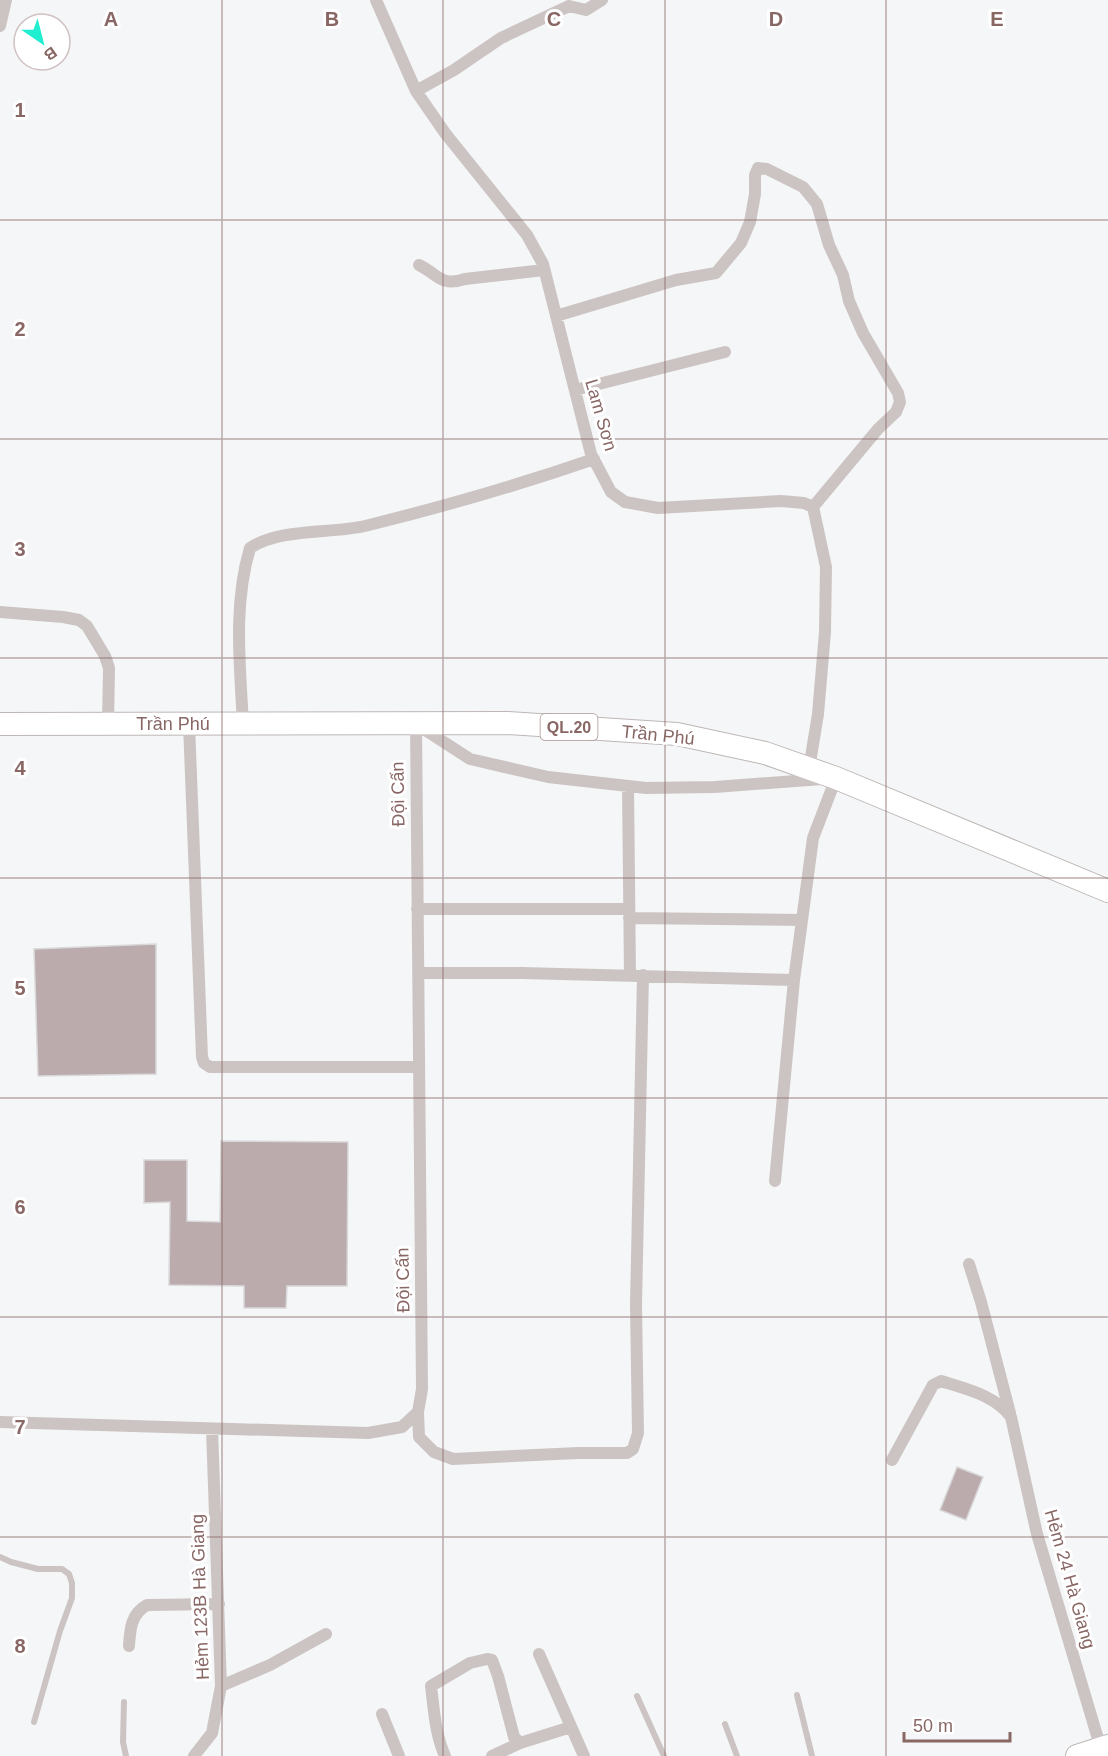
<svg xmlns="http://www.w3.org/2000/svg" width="1108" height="1756" viewBox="0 0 1108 1756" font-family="Arial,sans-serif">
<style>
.building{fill:#bbabac;stroke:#d8d8da;stroke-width:1.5}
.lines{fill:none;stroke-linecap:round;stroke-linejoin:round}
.highway-casing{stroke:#beb7b6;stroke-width:24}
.lane{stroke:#ccc4c3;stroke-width:6}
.street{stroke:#ccc4c3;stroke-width:12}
.highway{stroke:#fff;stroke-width:22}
.grid{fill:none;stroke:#886765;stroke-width:1.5;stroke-opacity:0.55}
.labels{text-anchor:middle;stroke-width:6;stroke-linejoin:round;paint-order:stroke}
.shield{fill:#fff;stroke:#ac9593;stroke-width:1.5}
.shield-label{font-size:16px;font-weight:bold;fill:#886765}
.street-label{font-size:18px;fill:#886765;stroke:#fff}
.grid-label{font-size:20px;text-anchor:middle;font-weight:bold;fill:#886765;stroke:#fff;stroke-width:6;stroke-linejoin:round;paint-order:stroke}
</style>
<rect width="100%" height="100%" fill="#f5f6f8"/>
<path class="building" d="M156,944V1074L38,1076L34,949Z
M221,1141L348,1142L347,1286H287L286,1308H244V1286L169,1285L170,1202L144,1203V1160H187V1221L220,1222Z
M957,1467L983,1477L966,1520L940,1510Z"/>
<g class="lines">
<defs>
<path id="highway" d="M0,724L508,723L677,734L765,753L836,778L1108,891
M1077,1756L1108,1746"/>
</defs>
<use href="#highway" class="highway-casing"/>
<path class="lane" d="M0,1557L11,1562L38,1569H62L69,1574L72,1583V1598L60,1631L34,1722
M797,1695L812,1756
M637,1696L664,1756
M124,1702L123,1742L126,1756
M725,1724L737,1756"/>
<path class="street" d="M376,0L416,91L445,133L527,235L543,264L591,454L611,492L625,502L658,508L781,501L804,503L813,507L826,567L825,632L818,714L809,769
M0,26L6,0
M416,91L454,70L501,38L569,6L586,10L602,0
M419,265C438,274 440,287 465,279L544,270
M556,316L676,280L716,273L741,243L750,222L755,194V175L758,168L767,169L803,187L817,204L829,245L843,275L849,301L863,333L898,393L900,402L896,412L878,429L813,507
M575,390L725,352
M0,612L63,617L79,620L87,626L105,656L109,668L108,724
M189,724L202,1057L204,1063L210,1067H419
M243,724C240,665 233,605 250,548C280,528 330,534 365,526C442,507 519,485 594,459
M419,726L470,759L548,777L646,788L715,787L836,778L813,838L794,980L775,1181
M628,786L630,975
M417,909H629
M629,918L802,920
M418,973H522L794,980
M969,1264L981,1302L1010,1413
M418,1412L419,1437L434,1452L453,1459L578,1453H627L633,1449L638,1433L636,1305L643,975
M0,1422L368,1433L402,1427L418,1412L422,1389L416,723
M892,1460L933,1385L941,1381C966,1389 995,1395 1011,1417L1037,1534L1101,1749
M129,1646C130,1629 131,1614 147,1605L219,1604
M539,1654L584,1756
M221,1686L270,1665L326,1634
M382,1714L399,1756
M194,1756L212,1733L221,1686L212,1429
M445,1756C435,1734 434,1709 431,1686L470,1663L487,1659L492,1660L498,1676L514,1737L520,1743L571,1727
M492,1756L520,1743"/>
<use href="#highway" class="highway"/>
</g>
<path class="grid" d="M222,0V1756M443,0V1756M665,0V1756M886,0V1756M0,220H1108M0,439H1108M0,658H1108M0,878H1108M0,1098H1108M0,1317H1108M0,1537H1108"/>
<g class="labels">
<rect class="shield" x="540.5" y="714" width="57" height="26" rx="4.5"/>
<g class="shield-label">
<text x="569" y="733">QL.20</text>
</g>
<g class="street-label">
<text transform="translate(601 415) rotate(74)" y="6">Lam Sơn</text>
<text x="173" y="730">Trần Phú</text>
<text transform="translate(658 735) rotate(6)" y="6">Trần Phú</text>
<text transform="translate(398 794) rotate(-91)" y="6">Đội Cấn</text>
<text transform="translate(403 1280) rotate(-91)" y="6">Đội Cấn</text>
<text transform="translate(1070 1579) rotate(74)" y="6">Hẻm 24 Hà Giang</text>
<text transform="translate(200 1597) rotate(-92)" y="6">Hẻm 123B Hà Giang</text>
</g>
</g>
<g class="grid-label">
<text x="111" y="26">A</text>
<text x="332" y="26">B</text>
<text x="554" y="26">C</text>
<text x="776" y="26">D</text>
<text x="997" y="26">E</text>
<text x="20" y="117">1</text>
<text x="20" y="336">2</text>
<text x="20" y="556">3</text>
<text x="20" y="775">4</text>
<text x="20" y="995">5</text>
<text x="20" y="1214">6</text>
<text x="20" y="1434">7</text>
<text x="20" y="1653">8</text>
</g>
<g transform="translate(42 42) rotate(145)"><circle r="28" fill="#ffffff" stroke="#cfc2c1" stroke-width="1.5"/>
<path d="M0-4.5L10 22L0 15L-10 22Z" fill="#1feed0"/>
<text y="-9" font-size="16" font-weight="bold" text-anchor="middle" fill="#886765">B</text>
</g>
<path d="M904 1732v9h106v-9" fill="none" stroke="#886765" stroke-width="3"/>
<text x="913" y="1732" font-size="18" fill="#886765" stroke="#ffffff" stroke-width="4.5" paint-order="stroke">50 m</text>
</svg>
